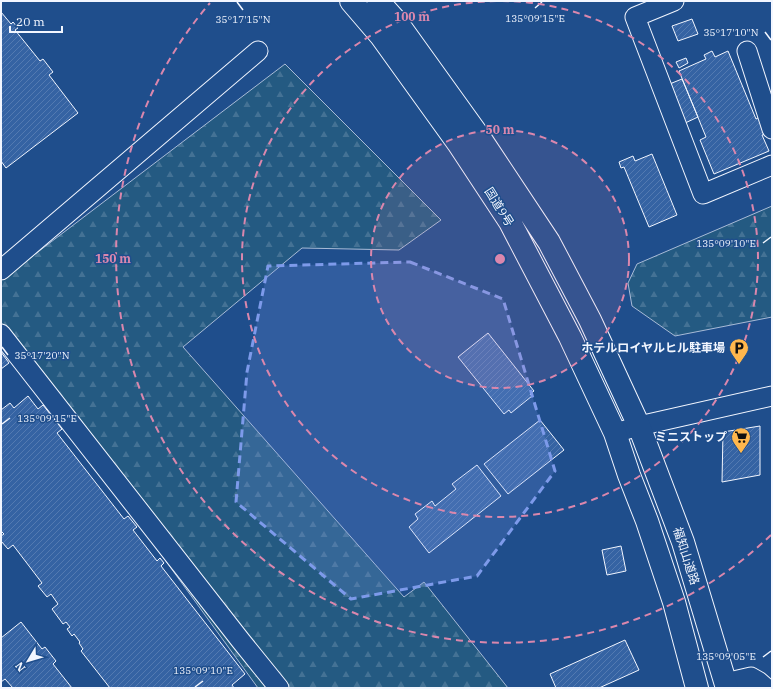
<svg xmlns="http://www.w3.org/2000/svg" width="773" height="689" viewBox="0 0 773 689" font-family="'IBM Plex Serif','Noto Sans JP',serif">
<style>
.forest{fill:url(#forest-firs);stroke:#a8bbd7}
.building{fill:url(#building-hatch);stroke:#f2f6ff}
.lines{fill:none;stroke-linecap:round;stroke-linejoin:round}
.minor-casing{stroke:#f2f6ff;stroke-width:21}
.highway-casing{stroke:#f2f6ff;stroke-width:24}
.minor{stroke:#1f4e8c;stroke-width:19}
.highway{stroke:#1f4e8c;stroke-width:22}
.marked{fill:#7d9aea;fill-opacity:0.2;stroke:#7d9aea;stroke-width:3;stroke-dasharray:8 5;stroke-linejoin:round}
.ticks{fill:none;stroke:#f2f6ff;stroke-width:1.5}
.ring{fill:none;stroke:#da87ad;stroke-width:2;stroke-dasharray:7 5}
.labels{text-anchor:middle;stroke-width:3;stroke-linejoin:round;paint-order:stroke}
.street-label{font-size:12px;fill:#f2f6ff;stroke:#1f4e8c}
.poi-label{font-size:12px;font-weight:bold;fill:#f2f6ff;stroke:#1f4e8c;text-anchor:end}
.ticks-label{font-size:10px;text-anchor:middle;fill:#f2f6ff;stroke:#1f4e8c;stroke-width:3;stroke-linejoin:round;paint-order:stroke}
.centre{fill:#da87ad;stroke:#1f4e8c;stroke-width:2}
.ring-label{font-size:12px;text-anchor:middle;font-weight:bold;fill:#da87ad;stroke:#1f4e8c;stroke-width:3;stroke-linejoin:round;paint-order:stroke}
</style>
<defs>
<pattern id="forest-firs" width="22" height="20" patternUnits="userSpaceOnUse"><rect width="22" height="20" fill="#245a82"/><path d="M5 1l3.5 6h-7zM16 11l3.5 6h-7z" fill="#447295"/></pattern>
<pattern id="building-hatch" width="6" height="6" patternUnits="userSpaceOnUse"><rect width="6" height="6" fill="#3563a3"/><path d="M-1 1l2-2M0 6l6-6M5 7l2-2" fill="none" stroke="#537ab1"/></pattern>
</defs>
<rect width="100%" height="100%" fill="#1f4e8c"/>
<path class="forest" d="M285,64L441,220L399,250L302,248L183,347L404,597L424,582L508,688H258L1,334V280Z
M772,206V317L675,336L632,306L628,283L637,264Z"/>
<path class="building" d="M1,12L11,24L13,22L18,28L15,30L40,61L43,59L53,72L49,75L78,113L6,168L1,161Z
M692,19L698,34L678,41L672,26Z
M712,51L715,57L728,51L756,119L763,115L770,133L762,135L769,151L714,174L700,140L706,137L679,71L706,59L704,55Z
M686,58L688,63L679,68L676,62Z
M682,79L698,117L683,124L667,85Z
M652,154L677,215L649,227L624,167L621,168L619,162L633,156L635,161Z
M488,333L534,391L530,394L532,396L511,413L509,410L504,414L458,357Z
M1,352L9,363L1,369Z
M28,396L38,409L43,405L62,429L57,433L124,519L128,516L137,527L133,530L157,561L160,558L164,563L161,566L245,674L232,685L234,688H110L81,651L83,649L79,643L80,642L74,634L72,636L67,629L70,627L66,622L63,624L52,609L58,604L51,594L47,597L38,586L42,583L13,545L8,549L1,541V536L4,534L1,531V410L10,403L14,408Z
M540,420L564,450L508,494L484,464Z
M760,426V475L722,482L723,432Z
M477,465L501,496L429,553L409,527L418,519L415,514L432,501L435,506L456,489L452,484Z
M621,546L626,571L607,575L602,550Z
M21,622L42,649L45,647L56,661L53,664L72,688H13L5,679L1,682V638Z
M625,640L639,670L599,688H556L550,674Z"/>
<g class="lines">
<defs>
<path id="minor" d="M674,1L635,17L703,194L772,165
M747,51L772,129
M1,270L258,51
M1,334L241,641L279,688
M615,433L639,426L772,396
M725,683L751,677L758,681L766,688"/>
<path id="highway" d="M351,1L381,36L458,143L510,222L570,337L615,433L629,475L647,521L674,602L697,688
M378,1L396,21L480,138L549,242L590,320L639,426L683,542L727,688"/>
</defs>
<use href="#minor" class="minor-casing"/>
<use href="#highway" class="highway-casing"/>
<use href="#minor" class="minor"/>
<use href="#highway" class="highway"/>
</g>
<path class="marked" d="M410,262L503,299L555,471L477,576L351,599L236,502L247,372L268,266Z"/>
<path class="ticks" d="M237,2L243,10M535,8L542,2M765,32L771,40M763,243L771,237M2,347L8,355M2,424L10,418M763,657L771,651M195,687L203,681"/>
<circle cx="500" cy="259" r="129" fill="#da87ad" fill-opacity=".12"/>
<g class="ring">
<circle cx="500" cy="259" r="129"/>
<path d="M502 1A258 258 0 1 1 498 1"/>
<path d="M771 535A387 387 0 0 1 210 3"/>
</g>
<defs>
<symbol id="parking-pin" viewBox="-11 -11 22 30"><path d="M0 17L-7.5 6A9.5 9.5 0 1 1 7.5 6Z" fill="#ffb74d" stroke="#1f4e8c"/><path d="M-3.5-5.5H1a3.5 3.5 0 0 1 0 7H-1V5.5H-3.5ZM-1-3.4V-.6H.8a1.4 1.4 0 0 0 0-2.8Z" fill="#111"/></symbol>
<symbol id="supermarket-pin" viewBox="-11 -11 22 30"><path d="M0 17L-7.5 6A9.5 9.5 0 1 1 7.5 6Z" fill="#ffb74d" stroke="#1f4e8c"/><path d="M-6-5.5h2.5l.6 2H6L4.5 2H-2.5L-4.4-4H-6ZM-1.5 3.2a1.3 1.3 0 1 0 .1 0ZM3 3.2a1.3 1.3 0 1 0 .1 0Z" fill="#111"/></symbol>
</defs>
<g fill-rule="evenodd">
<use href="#parking-pin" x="728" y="337" width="22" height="30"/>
<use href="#supermarket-pin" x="730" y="426" width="22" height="30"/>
</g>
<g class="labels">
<g class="street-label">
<text transform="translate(499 207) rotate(58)" y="4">国道9号</text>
<text transform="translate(686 556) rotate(72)" y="4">福知山道路</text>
</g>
<g class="poi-label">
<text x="725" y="352">ホテルロイヤルヒル駐車場</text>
<text x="727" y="441">ミニストップ</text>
</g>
</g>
<g class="ticks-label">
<text x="535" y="22">135°09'15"E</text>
<text x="243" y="23">35°17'15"N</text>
<text x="731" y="36">35°17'10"N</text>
<text x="726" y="247">135°09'10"E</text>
<text x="42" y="359">35°17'20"N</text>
<text x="47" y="422">135°09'15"E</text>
<text x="726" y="660">135°09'05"E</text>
<text x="203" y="674">135°09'10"E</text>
</g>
<circle cx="500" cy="259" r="6" class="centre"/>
<g class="ring-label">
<text x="412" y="21">100 m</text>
<text x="500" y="134">50 m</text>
<text x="113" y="263">150 m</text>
</g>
<rect width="773" height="689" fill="none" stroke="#f2f6ff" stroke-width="4"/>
<g transform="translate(28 661) rotate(232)" stroke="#1f4e8c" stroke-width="3" paint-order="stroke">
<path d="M0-3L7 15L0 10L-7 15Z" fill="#f2f6ff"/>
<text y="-6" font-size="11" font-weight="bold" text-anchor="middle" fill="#f2f6ff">N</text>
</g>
<path d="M10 26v6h52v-6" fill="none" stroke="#f2f6ff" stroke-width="2"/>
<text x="16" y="26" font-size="12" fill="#f2f6ff" stroke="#1f4e8c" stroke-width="3" paint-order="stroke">20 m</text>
</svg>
